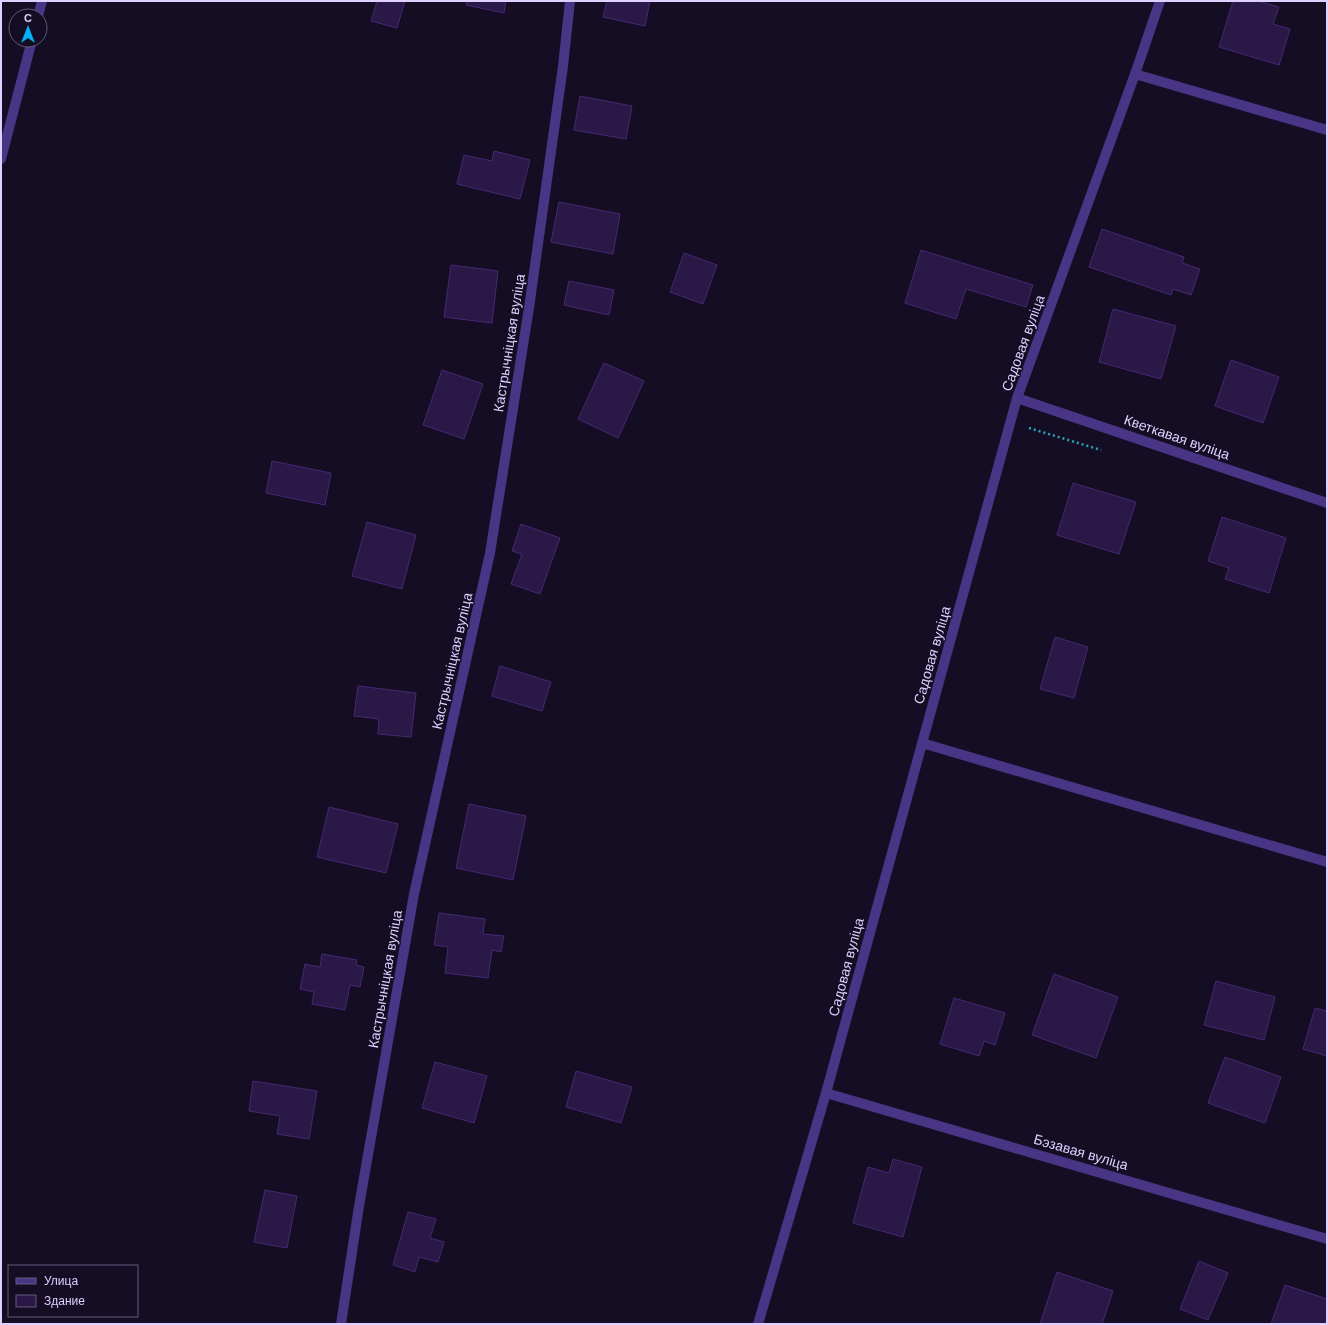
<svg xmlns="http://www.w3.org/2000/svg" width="1328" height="1325" viewBox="0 0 1328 1325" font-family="'DM Sans',sans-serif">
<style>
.building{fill:#2a1846;stroke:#462873}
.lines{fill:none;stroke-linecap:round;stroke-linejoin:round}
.path{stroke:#28a7bb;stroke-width:2.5;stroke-dasharray:2 3;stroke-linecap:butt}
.minor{stroke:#483586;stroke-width:10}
.labels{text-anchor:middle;stroke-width:3;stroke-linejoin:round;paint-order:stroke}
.street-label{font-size:14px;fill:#ded0ff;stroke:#150d24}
</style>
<rect width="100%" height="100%" fill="#150d24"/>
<path class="building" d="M377,1H405L397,28L371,21Z
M467,1H506L504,13L466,5Z
M607,1H650L645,26L603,17Z
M1233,1H1258L1279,7L1273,24L1290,29L1279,65L1219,47Z
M580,96L632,106L626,139L574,130Z
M494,151L530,160L520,199L457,184L464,155L492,161Z
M559,202L620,214L613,254L551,242Z
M1102,229L1184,257L1182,263L1200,269L1191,295L1173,289L1171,295L1089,267Z
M921,250L1033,285L1026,307L966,289L956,319L905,303Z
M684,253L717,265L703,304L670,292Z
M451,265L498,271L492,323L444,317Z
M569,281L614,290L609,315L564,305Z
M1113,309L1176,326L1161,379L1099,362Z
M1231,360L1279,377L1263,423L1215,406Z
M604,363L644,381L618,438L578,419Z
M442,370L483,384L464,439L423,425Z
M272,461L331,473L325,505L266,493Z
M1073,483L1136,502L1119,554L1057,535Z
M1222,517L1286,538L1269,593L1225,579L1229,568L1208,561Z
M367,522L416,535L402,589L352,576Z
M521,524L560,538L540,594L511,584L522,554L512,551Z
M1055,637L1088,647L1074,698L1040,689Z
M500,666L551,682L542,711L492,696Z
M358,686L416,693L411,737L378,734L379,719L354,716Z
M469,804L526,816L513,880L456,868Z
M329,807L398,824L386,873L317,857Z
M439,913L485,919L483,934L504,936L501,952L492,950L488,978L445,973L448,947L434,945Z
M322,954L357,960L356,965L364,967L360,987L350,985L345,1010L312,1004L314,992L300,989L305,964L320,967Z
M1054,974L1118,997L1096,1058L1032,1035Z
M1216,981L1275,997L1264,1040L1204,1025Z
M954,998L1005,1013L995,1045L984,1041L979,1056L940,1044Z
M1315,1008L1327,1011V1056L1303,1049Z
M1225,1057L1281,1077L1265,1123L1208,1103Z
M435,1062L487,1076L474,1123L422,1108Z
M576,1071L632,1087L621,1123L566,1107Z
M253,1081L317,1091L309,1139L277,1134L280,1116L249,1111Z
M893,1159L922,1167L903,1237L853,1223L868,1167L889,1173Z
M265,1190L297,1196L287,1248L254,1242Z
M408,1212L436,1219L430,1238L444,1242L438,1262L419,1257L415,1272L393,1265Z
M1199,1261L1228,1273L1208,1320L1180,1309Z
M1057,1272L1113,1291L1102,1324H1040Z
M1285,1285L1327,1299V1324H1271Z"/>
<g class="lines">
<path class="path" d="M1029,428L1101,450"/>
<path class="minor" d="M38,16L42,1
M1135,74L1327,130
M1,159L32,40
M1017,398L1327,503
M922,743L1327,862
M826,1093L1327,1239
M341,1324L359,1206L414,894L490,553L529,308L563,66L570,1
M758,1324L826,1093L1017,398L1135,74L1160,1"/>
</g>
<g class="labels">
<g class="street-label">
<text transform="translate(509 343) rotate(-81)" y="5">Кастрычніцкая вуліца</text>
<text transform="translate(1023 343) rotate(-70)" y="5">Садовая вуліца</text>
<text transform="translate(1177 437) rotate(19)" y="5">Кветкавая вуліца</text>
<text transform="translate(932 655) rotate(-74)" y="5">Садовая вуліца</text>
<text transform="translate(452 661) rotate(-77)" y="5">Кастрычніцкая вуліца</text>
<text transform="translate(846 967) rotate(-75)" y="5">Садовая вуліца</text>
<text transform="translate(385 979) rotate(-80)" y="5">Кастрычніцкая вуліца</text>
<text transform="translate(1081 1152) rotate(16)" y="5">Бэзавая вуліца</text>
</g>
</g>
<rect width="1328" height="1325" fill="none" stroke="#ded0ff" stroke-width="4"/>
<rect x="8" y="1265" width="130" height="52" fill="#150d24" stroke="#655b7c"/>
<rect x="16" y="1278" width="20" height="6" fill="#483586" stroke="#655b7c"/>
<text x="44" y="1285" font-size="12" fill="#ded0ff">Улица</text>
<rect x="16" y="1295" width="20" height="12" fill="#2a1846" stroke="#655b7c"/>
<text x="44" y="1305" font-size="12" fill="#ded0ff">Здание</text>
<g transform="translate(28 28)"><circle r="19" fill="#150d24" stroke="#655b7c"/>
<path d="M0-3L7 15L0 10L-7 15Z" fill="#00b1fb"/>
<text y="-6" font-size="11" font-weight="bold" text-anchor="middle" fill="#ded0ff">С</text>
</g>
</svg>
